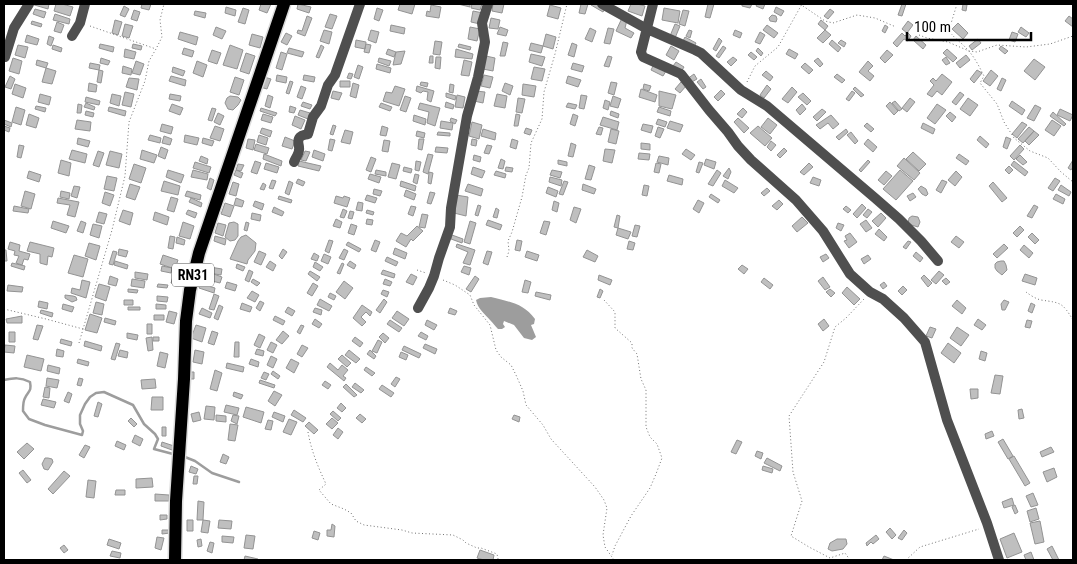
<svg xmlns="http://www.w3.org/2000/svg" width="1077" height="564" viewBox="0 0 1077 564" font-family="'Roboto Condensed',sans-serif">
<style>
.water{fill:#9d9d9d}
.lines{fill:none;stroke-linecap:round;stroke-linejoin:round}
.stream{stroke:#9d9d9d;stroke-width:2.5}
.building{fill:#bfbfbf;stroke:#939393}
.primary-casing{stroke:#dbdbdb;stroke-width:15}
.path{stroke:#717171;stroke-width:1;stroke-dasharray:1 2.5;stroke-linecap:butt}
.minor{stroke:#4f4f4f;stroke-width:10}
.primary{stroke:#000;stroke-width:12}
.labels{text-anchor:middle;stroke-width:5;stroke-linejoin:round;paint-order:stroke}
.shield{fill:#fff;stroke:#4c4c4c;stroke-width:1}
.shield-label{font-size:14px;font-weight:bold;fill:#000}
</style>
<rect width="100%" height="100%" fill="#fff"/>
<path class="water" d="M491,297C510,302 523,303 535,319L534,324L531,325L536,337L532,340L524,338L514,325L504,321L503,324L505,327L502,329H498C495,326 493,323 490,320C484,313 478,309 476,300L480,298Z"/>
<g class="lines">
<path class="stream" d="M4,380C14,378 20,377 30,382C32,392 28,391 25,398C23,401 23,408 23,411L29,419L45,425L82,435L83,431L80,424V415L85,404L90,397L96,393L104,392L133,405L144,424L155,434L158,439L154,449L173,454
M185,457L195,461L212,473L239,482"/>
</g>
<path class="building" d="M31,4H49L48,9Z
M56,4H62L73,7L70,16L54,11Z
M142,4H151L149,10L141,8Z
M261,4H271L267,13L259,10Z
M298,4L311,7L309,13L297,9Z
M400,4H415L412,14L398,10Z
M458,4H470V7Z
M472,4H482L480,10L471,8Z
M493,4H504L502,13L492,11Z
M581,4H588L585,14L579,13Z
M591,4H600L606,7L603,12L591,5Z
M631,4H637L645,6L642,16L628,11Z
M708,4H714L710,18L705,17Z
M742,4H752L750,8L742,6Z
M757,4H765L763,9L756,6Z
M902,4H906L902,16L898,15Z
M963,4L967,5L966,11L962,10Z
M431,5L441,7L439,18L426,16L427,11L430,12Z
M550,5L561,8L558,19L547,16Z
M124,6L129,9L125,17L120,15Z
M226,7L236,10L235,16L225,13Z
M776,7L784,11L781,16L774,12Z
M243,8L249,10L245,24L238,22Z
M377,8L383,10L379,21L374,19Z
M664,8L680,11L678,23L662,20Z
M35,9L46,12L44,18L33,14Z
M830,9L834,12L828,19L824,16Z
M134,10L140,12L137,21L131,19Z
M683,10L689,11L685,26L679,24Z
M195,11L206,13L205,18L194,15Z
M473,11L483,13L480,24L471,22Z
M55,14L70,19L69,24L53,20Z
M330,14L337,16L332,29L325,27Z
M772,15L776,16L777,19L776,22L770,21L769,18Z
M307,16L312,18L305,36L297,33L298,30L302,31Z
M1069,16L1073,19V27L1065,21Z
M491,18L500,20L498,29L489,28Z
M622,18L627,20L625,28L634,33L631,38L616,31Z
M115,20L122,22L118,35L112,33Z
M821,20L828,26L825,30L818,24Z
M32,21L42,24L41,27L31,24Z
M908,21L913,25L907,33L902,29Z
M57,22L64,25L61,33L54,31Z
M958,23L968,33L963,39L952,29Z
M125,24L133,26L129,38L122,36Z
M675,24L680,26L675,38L670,36Z
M391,25L405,28L404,34L390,31Z
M767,25L778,33L774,38L763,30Z
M885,25L888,27L885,33L882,31Z
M216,27L226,31L222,39L213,35Z
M470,27L480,29L477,41L468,39Z
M500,27L508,30L506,36L497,34Z
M1021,27L1029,33L1026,37L1018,32Z
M590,28L596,31L592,42L585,39Z
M608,28L614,29L610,44L604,43Z
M324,30L332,32L329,44L320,41Z
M371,30L379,32L376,43L368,40Z
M689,30L692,31L690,38L686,36Z
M735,30L742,33L740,38L733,35Z
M825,30L831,35L823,43L817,38Z
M180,32L198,37L196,45L178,39Z
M760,32L765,35L760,44L755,42Z
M1012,32L1018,34L1015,42L1009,40Z
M286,33L292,36L287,45L281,42Z
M902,33L905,36L908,33L911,36L908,41L904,39L897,47L893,43Z
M252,34L263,37L260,48L249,45Z
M546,34L556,37L553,49L543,46Z
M27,35L39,39L37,45L25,42Z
M49,36L54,38L51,46L47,44Z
M916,36L926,45L923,49L913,40Z
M685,37L696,43L694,47L683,41Z
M719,38L722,41L716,51L713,49Z
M978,39L981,43L972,50L969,46Z
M356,40L366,42L365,49L355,47Z
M832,40L841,48L838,52L829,44Z
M841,40L846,43L844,47L838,43Z
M435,41L442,42L440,55L433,54Z
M503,42L508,43L505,56H500Z
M531,43L543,46L541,53L529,50Z
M572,43L577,45L574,57L568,55Z
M100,44L114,47L113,52L99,48Z
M133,44L142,46L141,50L132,48Z
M366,44L371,45L369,53L364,52Z
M459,44L471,47L470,50L458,47Z
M18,45L28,47L25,58L15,55Z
M53,45L62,48L61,52L52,49Z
M230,45L243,50L237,69L223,65Z
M321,45L324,47L319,58L316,57Z
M671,46L679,51L674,60L666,55Z
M723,46L726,48L719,58L716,56Z
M1001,46L1008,51L1005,54L999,49Z
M184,48L194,51L192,57L182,54Z
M289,48L304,52L302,57L287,53Z
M758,48L763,53L761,56L756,51Z
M125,49L136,52L134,59L124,57Z
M388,49L396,52L394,57L386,54Z
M456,49L473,54L472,59L455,57Z
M789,49L798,54L795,59L786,54Z
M947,49L957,58L953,62L943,53Z
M212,50L221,53L217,64L208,61Z
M887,50L893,55L885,63L880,58Z
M405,51L401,64L393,65L396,52Z
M281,52L287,54L282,70L276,68Z
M751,52L757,57L754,60L748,55Z
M246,53L255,56L249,74L240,71Z
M531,54L545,57L542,66L529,62Z
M966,55L970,60L960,68L956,63Z
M430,56H433V63H429Z
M486,56L495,58L493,71L483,69Z
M608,56L612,57L609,67L604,66Z
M436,57H441L440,69L435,68Z
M733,57L737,60L731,66L727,62Z
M946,57L950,63L946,65L942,60Z
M13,58L22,61L19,74L9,71Z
M101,58L110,61L108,65L100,63Z
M379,58L391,61L389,66L378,62Z
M818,58L823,64L820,67L814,61Z
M1034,59L1045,67L1035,80L1024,71Z
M37,60L48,63L46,68L36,65Z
M464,60L472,62L469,76L461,75Z
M136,61L144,64L140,75L132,73Z
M197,61L207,65L203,77L193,73Z
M868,61L873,66L868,71L874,76L870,81L859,72Z
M676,62L684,67L681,72L673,66Z
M90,63L100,65L99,70L89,68Z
M573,63L584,66L582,72L571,69Z
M805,63L813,70L809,74L801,67Z
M377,64L391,68L390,73L376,69Z
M654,64L666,71L663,76L651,70Z
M358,65L363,67L359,79L354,77Z
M123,66L132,69L131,75L122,73Z
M173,67L185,71L183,76L172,72Z
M534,67L545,69L542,81L531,79Z
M46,68L56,71L52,84L42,82Z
M99,70L103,71L101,83L97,82Z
M977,70L982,73L974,83L970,79Z
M991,70L998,76L990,86L983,81Z
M766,71L773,77L770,81L762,75Z
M349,73L353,74L351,79L347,78Z
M694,74L697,79L690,83L687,79Z
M837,74L845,80L842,83L834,77Z
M942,74L952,82L942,95L937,91L932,97L927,94L934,85L930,81L933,78L936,81Z
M277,75L287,77L286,83L276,81Z
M304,75L315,77L314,82L303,80Z
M484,75L493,77L490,88L481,86Z
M10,76L15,79L11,89L5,87Z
M171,76L186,80L185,86L169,81Z
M568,76L581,80L578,87L566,83Z
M235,77L244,80L239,95L230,92Z
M264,77L271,79L267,89L260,87Z
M129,78L139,79L137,90L126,87Z
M1002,78L1006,80L1001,91L997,89Z
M701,79L706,87L703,89L697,82Z
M290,81L293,82L289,94L286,93Z
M340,81H350V87H340Z
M421,82L428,83L427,87L420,85Z
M611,82L617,83L614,95L608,93Z
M681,82L686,86L680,93L675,89Z
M89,83L97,85L96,92L88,91Z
M353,83L359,85L356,98L350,96Z
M505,83L513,86L510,95L502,91Z
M15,84L26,88L23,98L12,94Z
M450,84L454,85L453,93L449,92Z
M523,84L536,86L534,97L522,95Z
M644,84L651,86L649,91L643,89Z
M767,85L771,89L764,98L760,95Z
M301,86L306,88L302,99L297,97Z
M395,86L405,89L399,106L383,101L386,92L392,93Z
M417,86L434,91L431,102L427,100L428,92L423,91L421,93L416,91Z
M792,87L797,92L788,103L782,99Z
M855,87L864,95L861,97L853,89Z
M641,89L657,95L655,102L639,97Z
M721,90L725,94L718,101L714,97Z
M333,91L342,93L339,100L331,98Z
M476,91L485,92L483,103L474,101Z
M659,91L676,95L672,109L659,106Z
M852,91L855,93L849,101L846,99Z
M125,92L134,94L131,107L122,105Z
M960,92L964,95L956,105L952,102Z
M446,93L456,96L455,100L446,97Z
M803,93L811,101L807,105L798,97Z
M40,94L51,97L49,105L38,102Z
M112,94L121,96L119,106L110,103Z
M170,94L181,96L180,101L169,99Z
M497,94L507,96L505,108L494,106Z
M268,95L273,97L270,108L265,106Z
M457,95L465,97L463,108L455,107Z
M581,95L587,96L584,109L579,108Z
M230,96L238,97L241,100L238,105L233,110L228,109L225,103L227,98Z
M405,96L411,98L406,112L400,110Z
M613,96L621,99L618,108L610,106Z
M86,97L100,101L99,105L85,102Z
M518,98L525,99L522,113L516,112Z
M910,98L915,102L907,112L902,108Z
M968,98L978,105L970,116L960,109Z
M605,100L610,102L608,110L603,108Z
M895,101L902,109L899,111L892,103Z
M1012,101L1025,110L1022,115L1009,106Z
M303,102L312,105L310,109L301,106Z
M446,102L454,105L453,109L445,107Z
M890,102L898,111L894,115L886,106Z
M86,103L95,107L94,110L84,107Z
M381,103L392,107L390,111L379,107Z
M420,103L440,108L435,126L427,123L429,112L418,109Z
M568,103L577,105L575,109L566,107Z
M78,104L82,105L81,113H77Z
M172,104L183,108L180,115L169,111Z
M802,104L806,109L800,115L796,110Z
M937,104L946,110L935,124L927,118Z
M1035,105L1041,108L1034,121L1027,118Z
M36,106L46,108L45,112L35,109Z
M290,106L296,108L294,113L289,112Z
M16,107L25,110L21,125L12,122Z
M109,107L126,111L125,116L108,111Z
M659,107L671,111L670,116L657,112Z
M212,108L216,109L212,121L208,120Z
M261,108L277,113L275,116L260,111Z
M743,108L747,112L742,118L737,114Z
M822,109L826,112L817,121L813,117Z
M1060,109L1073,115L1070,121L1057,115Z
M300,110L310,113L308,119L298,115Z
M86,111L94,113L93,117L85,115Z
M611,111L619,114L618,118L610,115Z
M950,112L956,117L952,122L946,116Z
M1053,112L1066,124L1064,126L1050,116Z
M218,113L224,116L220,125L214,122Z
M29,114L39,118L36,128L26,125Z
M263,114L273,117L271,123L261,120Z
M516,114L520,115L518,126H514Z
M573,114L578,116L575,126L570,124Z
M414,115L426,119L425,125L413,121Z
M831,115L839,124L833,129L828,123L820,129L816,125Z
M295,116L305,120L301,129L292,125Z
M603,117L619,122L617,130L600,125Z
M451,118L457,120L455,124L450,121Z
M738,118L749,128L744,133L734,122Z
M768,118L777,125L770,134L761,127Z
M658,119L667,122L665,127L656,124Z
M4,120L12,123L11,127L4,124Z
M77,120L91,122L90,131L75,129Z
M1052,120L1061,126L1054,136L1045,130Z
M441,121L453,123L452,130L440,128Z
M670,121L683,125L680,132L667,128Z
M472,122L482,125L479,139L469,136Z
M1022,122L1027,125L1017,138L1012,134Z
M867,123L874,129L871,132L864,126Z
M923,123L935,129L933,134L921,128Z
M162,124L173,127L171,134L160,131Z
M643,124L653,126L651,133L641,130Z
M333,125L336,126L333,135L330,134Z
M4,126L10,128L9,132L4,130Z
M215,126L224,129L220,141L210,138Z
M382,126L388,128L386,136L380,135Z
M758,126L772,138L765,146L750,133Z
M599,127L603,128L601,135L596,134Z
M658,127L664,129L660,138L655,136Z
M1029,127L1034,131L1023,143L1018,139Z
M262,128L272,131L270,137L260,133Z
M526,128L532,130L530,135L524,133Z
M483,129L496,133L495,140L481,136Z
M611,129L619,131L616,144L608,142Z
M846,129L848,132L839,140L836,137Z
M345,130L353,132L350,144L341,142Z
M417,131L425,133L424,138L416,136Z
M1034,131L1039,135L1029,145L1025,141Z
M438,132L450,133V136L437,135Z
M851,132L858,141L855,144L847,135Z
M150,135L161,138L160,143L148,140Z
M185,135L199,138L197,145L184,142Z
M259,135L268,138L266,145L257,142Z
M164,136L172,139L170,145L162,143Z
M980,136L989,144L986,148L977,140Z
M285,137L295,141L292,149L282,146Z
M1006,137L1011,139L1007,149L1003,147Z
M78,138L90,141L88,147L77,144Z
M203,138L214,141L212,146L202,143Z
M248,139L255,140L253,150L246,148Z
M330,139L335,140L332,151L328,150Z
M419,139H424L422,150L418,149Z
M472,139L477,140L476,146L471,145Z
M512,139L518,141L516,149L510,147Z
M868,139L877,147L873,152L864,144Z
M384,140L390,141L388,152L382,151Z
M771,141L776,145L771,151L767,147Z
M571,143L576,145L573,157L568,156Z
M641,143L650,144V150L641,149Z
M256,144L269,148L267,154L254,150Z
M19,145L24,146L21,158L17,157Z
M487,145L492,146L489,154L484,153Z
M1020,145L1024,149L1014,160L1010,156Z
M161,147L168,150L165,159L158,156Z
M436,147L448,148L447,153L435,152Z
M784,148L787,151L780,158L777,155Z
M605,149L615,150L612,163L603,161Z
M686,149L695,155L691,160L682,154Z
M72,150L87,154L85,163L69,159Z
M142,150L157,155L154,163L140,159Z
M314,150L325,154L323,161L312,157Z
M98,151L104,153L99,167L93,165Z
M110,151L122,154L119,168L106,165Z
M305,151L310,152L306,161L301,160Z
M913,152L926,164L919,171L906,159Z
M639,153L650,154L649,160L638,159Z
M264,154L282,161L281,166L263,159Z
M428,154L433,155L428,174L423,172Z
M959,154L969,161L966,165L956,158Z
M474,155L481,157L480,162L473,160Z
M1020,155L1027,162L1023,165L1016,159Z
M201,156L208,159L207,164L199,161Z
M659,156L669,158L668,165L657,162Z
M371,157L376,159L371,172L366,170Z
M904,158L920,173L914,180L897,166Z
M501,159L505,161L503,169L498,168Z
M706,159L716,162L714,169L704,165Z
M61,160L71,163L69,176L58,173Z
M558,160L567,162V166L558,164Z
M868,160L870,162L861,172L859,170Z
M1073,160V167L1071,170L1068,168Z
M255,161L261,163L257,174L251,172Z
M299,161L321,166L319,171L298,166Z
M416,161L421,162L419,171L415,170Z
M1014,161L1028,172L1025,176L1011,165Z
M195,162L211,167L209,173L193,168Z
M699,162L703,163L699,173L696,172Z
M266,163L279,167L277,173L264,169Z
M392,163L400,165L396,179L388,177Z
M656,163L661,164L659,173L654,172Z
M809,163L813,167L804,175L800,172Z
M134,164L146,168L141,183L129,179Z
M238,164L244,165L241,171L236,170Z
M589,165L595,167L591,180L585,179Z
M1009,166L1013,170L1009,174L1005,170Z
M404,167L412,169L411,173L403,171Z
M473,167L485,171L482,178L471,174Z
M506,167L513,168L512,172L505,171Z
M729,168L731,172L728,179L723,176Z
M168,170L184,175L181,183L166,177Z
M193,170L208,174L207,180L191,177Z
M236,170L243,173L241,178L234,175Z
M376,170L386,172V176L375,174Z
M552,170L562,172L560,178L550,175Z
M717,170L721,173L713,186L708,184Z
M900,170L913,181L896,200L883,189Z
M29,171L41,175L39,182L27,178Z
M496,171L506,174L505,178L494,175Z
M886,171L892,176L884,185L878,180Z
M956,171L962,177L955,186L948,180Z
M429,172L433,173L431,184L428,183Z
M370,174L381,177L379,183L368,179Z
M415,174L419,175L417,184L413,182Z
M669,175L683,179L682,185L667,181Z
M107,176L117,178L114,191L104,189Z
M550,177L562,180L561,186L549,182Z
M813,177L821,180L819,186L810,183Z
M210,178L214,180L211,190L207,188Z
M1055,178L1060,181L1053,191L1048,188Z
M298,179L305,182L303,186L296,183Z
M272,180L276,181L273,189L269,188Z
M725,180L738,188L734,193L722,186Z
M942,180L947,182L941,193L936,190Z
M164,181L180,186L178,195L161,191Z
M289,181L293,183L289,195L285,193Z
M401,181L416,186L415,191L400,186Z
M564,181L568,182L563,195L559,194Z
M233,182L239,184L236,196L229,194Z
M993,182L1007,198L1002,202L989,186Z
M263,183L266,185L264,190L260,189Z
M130,184L140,187L135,200L126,197Z
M468,184L483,189L481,196L465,191Z
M583,184L596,189L594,194L582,190Z
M644,185L649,186L647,196L642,195Z
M1061,185L1071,192L1069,196L1058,190Z
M74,186L80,187L77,198L71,196Z
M921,186L926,189L928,194L926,196L922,194L918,189Z
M548,187L558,191L556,197L546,193Z
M767,188L770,191L764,196L761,193Z
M374,189L382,191L380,196L373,194Z
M406,190L416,194L414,200L404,196Z
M25,191L35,194L31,209L21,206Z
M61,191L70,193L69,199L60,197Z
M187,191L201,195L200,200L185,196Z
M105,192L114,195L110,206L102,203Z
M430,192L435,193L431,204L427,203Z
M913,193L916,197L910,201L907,196Z
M711,194L720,200L718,203L709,197Z
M1056,194L1065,199L1063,204L1053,199Z
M367,195L377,198L375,203L365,200Z
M456,195L468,197L466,216L454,213Z
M279,196L292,200L291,203L278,199Z
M336,196L343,198L344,196L350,198L347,207L334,203Z
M171,197L178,199L174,212L167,210Z
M58,198L79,202L75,217L67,215L70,205L57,203Z
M191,198L202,203L201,207L189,202Z
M236,198L244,201L242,207L234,205Z
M698,200L704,203L699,213L693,209Z
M779,200L783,204L777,210L772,206Z
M255,201L264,204L262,210L253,206Z
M554,201L559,203L557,212L552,210Z
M358,202L363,203L362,211L356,210Z
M225,203L234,206L230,217L221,214Z
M862,204L866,208L857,218L853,214Z
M478,205L481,206L478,216L475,215Z
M1034,205L1038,207L1032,218L1027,216Z
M14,206L29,209L28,213L13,211Z
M411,206L416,207L413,216L408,214Z
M846,206L851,210L848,213L843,209Z
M274,207L284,212L282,216L272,212Z
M574,207L581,209L576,223L570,220Z
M496,208L499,210L497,218L493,217Z
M343,209L347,211L344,218L340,217Z
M868,209L872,212L867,218L863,215Z
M123,210L133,213L130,225L119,221Z
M188,210L197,213L195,218L186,214Z
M367,210L374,212L373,215L366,213Z
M350,211L354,212L352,219L348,218Z
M99,212L107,214L104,224L96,222Z
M155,212L169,217L167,225L153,220Z
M252,213L261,215L260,221L251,219Z
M881,213L886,218L878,227L872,221Z
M422,214L428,215L425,228L419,227Z
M617,215L620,216L618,228L614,227Z
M912,216L918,217L920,222L918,227L908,224L909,218Z
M802,217L808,223L797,232L792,226Z
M336,219L342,222L340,228L333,226Z
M367,219L373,220L372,225L366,224Z
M488,220L502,225L500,230L486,225Z
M866,220L872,228L866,232L860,224Z
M53,221L69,226L66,233L51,228Z
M81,221L86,223L83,233L77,231Z
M470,221L476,223L470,244L464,242Z
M544,221L550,222L546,235L540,233Z
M183,222L194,226L190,239L179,236Z
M234,222L238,224V236L235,240L230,241L225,237L229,223Z
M246,222L249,223L247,231L244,230Z
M218,223L226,225L223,236L215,233Z
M838,223L844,225L841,231L836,228Z
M93,224L102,226L99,238L90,235Z
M351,224L357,226L354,235L348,233Z
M635,225L640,226L637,237L632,236Z
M417,226L423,231L413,241L411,239L406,247L396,241L401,233L407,236Z
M1020,226L1024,230L1017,237L1013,233Z
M618,228L631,232L628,239L616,235Z
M879,229L887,237L884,241L875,234Z
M850,233L857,242L849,248L844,241L847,240L845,236Z
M1032,233L1039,240L1035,244L1028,237Z
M246,235L256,243L255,251L248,260L247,264L230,259L238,241L241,237Z
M452,235L463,239L462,243L451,239Z
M170,236L175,237L173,249L168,248Z
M215,236L226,239L225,245L214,241Z
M956,236L964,242L959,248L951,242Z
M177,237L185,240L184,245L176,243Z
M329,240L333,241L329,253L325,251Z
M375,240L380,242L376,252L371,250Z
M517,240L522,241L520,251L515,250Z
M629,241L635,243L633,250L627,249Z
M908,241L911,242L906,249L903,247Z
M10,242L20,245L19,251L30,254L28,260L24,259L22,265L16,263L19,256L14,255L15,251L8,249Z
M30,242L54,248L52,257L48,256L47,265L40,263V254L27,251Z
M348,242L361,249L359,252L346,245Z
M89,243L100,246L96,260L85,256Z
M457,244L475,250L470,265L463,263L468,252L456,247Z
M1004,244L1008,248L997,258L993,254Z
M1024,245L1033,253L1029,258L1020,250Z
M395,248L407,253L405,259L393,254Z
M119,249L128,251L126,257L118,255Z
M283,249L287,252L282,259L279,256Z
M344,249L348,251L344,260L339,258Z
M4,250H6L7,261H4Z
M587,250L598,256L595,262L583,257Z
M113,251L117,252L113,265L109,264Z
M259,251L266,254L261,265L254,262Z
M487,251L492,252L488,265L483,263Z
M527,251L539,255L537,261L525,257Z
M916,252L923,258L920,262L913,256Z
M314,253L319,256L317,261L311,259Z
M324,254L331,257L328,264L321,261Z
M826,254L829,258L823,262L820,257Z
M74,255L88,259L83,277L68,273Z
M163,255L178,260L175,269L160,264Z
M868,255L871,259L864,264L861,259Z
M387,257L398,262L396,266L385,261Z
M115,261L128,265L127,269L114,265Z
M270,261L276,265L273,271L266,267Z
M350,261L356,265L354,269L347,265Z
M1001,261H1004L1006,265L1007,270L1002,275L997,271L995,268V264L997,262Z
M315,262L323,267L320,271L313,267Z
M12,263L25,266L24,270L11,266Z
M342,263L344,264L340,274L337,273Z
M237,264L245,267L243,271L236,268Z
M742,265L748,269L744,274L738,269Z
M162,266L172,268L171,273L161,271Z
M464,266L471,268L469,275L461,272Z
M210,267L222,269L221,275L209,273Z
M175,270L180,271L176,285L171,283Z
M249,270L253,272L249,282L245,280Z
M383,270L395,274L394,278L381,274Z
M310,271L320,277L317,281L308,274Z
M939,271L944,275L936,284L931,280Z
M135,272L148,274L147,280L135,278Z
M211,273L222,277L220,283L208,280Z
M411,274L417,277L413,285L406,282Z
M1025,274L1037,278L1035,285L1022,281Z
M599,275L612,280L610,285L598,280Z
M924,275L932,283L928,287L921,278Z
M110,276L118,279L116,286L108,284Z
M475,276L479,279L471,292L466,289Z
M823,277L830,287L825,290L818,281Z
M764,278L773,285L770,289L761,282Z
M946,278L950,282L946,285L942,281Z
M132,279L145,281L144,288L131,286Z
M253,279L260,283L257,286L251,282Z
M385,279L392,282L390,286L383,284Z
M82,280L90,282L86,298L71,293L72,288L80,290Z
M525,280L531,282L528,293L522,292Z
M344,281L353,288L345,299L336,292Z
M227,282L237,285L235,291L225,288Z
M884,282L887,286L883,289L880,285Z
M313,283L318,286L312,296L307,293Z
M99,284L110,287L106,301L95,297Z
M158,284L168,285L167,288L157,287Z
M201,284L215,288L214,293L199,288Z
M8,285L23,287L22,292L7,291Z
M903,286L907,290L902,295L898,291Z
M847,287L860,299L854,305L842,293Z
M128,289L138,290L137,293L128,292Z
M600,289L603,291L600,298L597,297Z
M830,289L835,293L831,297L826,292Z
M383,290L389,292L387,297L381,294Z
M252,291L259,295L255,302L247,298Z
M536,292L551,295L550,300L535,296Z
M330,293L336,296L334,300L328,297Z
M214,294L219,296L214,310L209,309Z
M65,295L73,296L76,297L77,300L72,302L65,298Z
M157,296L168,297L167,302L157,301Z
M320,299L332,306L329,311L317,305Z
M384,299L387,302L380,313L376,310Z
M124,300H133V305H124Z
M957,300L966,308L962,314L952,306Z
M1004,300L1009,302L1005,310H1002L1001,304Z
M39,301L48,303L47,309L38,307Z
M260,301L264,303L260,311L256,308Z
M96,302L104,304L102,315L93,313Z
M242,303L252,307L250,312L240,309Z
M1031,303L1035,305L1032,313L1028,311Z
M63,304L74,307L72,312L62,309Z
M156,304L166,305V309H156Z
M219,305L223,307L218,320L214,318Z
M362,305L372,312L370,316L366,312L361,317L366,322L362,326L353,318Z
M128,307H140V310H128Z
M288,307L295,311L292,316L285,312Z
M202,308L212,313L210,318L199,314Z
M315,308L322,310L321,315L313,312Z
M450,308L457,311L455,315L448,313Z
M41,310L53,313L52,317L40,313Z
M169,311L177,313L174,324L166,322Z
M397,311L409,319L404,326L392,318Z
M90,314L102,318L97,333L85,330Z
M154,315H164V320H154Z
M22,316V323H7L6,319Z
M275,316L285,321L283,325L273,320Z
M105,318L116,321L115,325L104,322Z
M315,319L322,324L319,328L312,324Z
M824,319L829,326L823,331L818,324Z
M978,319L986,325L982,330L974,325Z
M390,320L402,328L399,332L387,324Z
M427,320L437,325L434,330L425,325Z
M1027,320L1032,321L1030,328L1025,327Z
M147,324H152V334H147Z
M37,325L43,326L38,340L33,339Z
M196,325L206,328L202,342L191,338Z
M301,325L304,326L300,334L297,332Z
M930,327L936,329L932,338L926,336Z
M957,327L969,335L961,346L950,338Z
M212,331L218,333L214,345L208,343Z
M283,331L289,336L282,344L276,340Z
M9,332H15V342H9Z
M421,332L428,336L426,340L418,336Z
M127,333L138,335L137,340L127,338Z
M383,333L389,338L385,343L379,337Z
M259,334L265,337L260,348L254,345Z
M152,337L153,350L148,351L146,338Z
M153,337H159V341H153Z
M355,337L363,343L360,347L352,341Z
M61,339L72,342L71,346L60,343Z
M378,340L382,342L377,353L372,351Z
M85,341L102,346L101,351L84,346Z
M235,342H239V357H234Z
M271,342L277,345L273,353L267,350Z
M116,343L120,344L115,360L111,359Z
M948,343L961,353L954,363L941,353Z
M425,344L437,349L435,354L423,348Z
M5,345L15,346L14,353L4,352Z
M302,345L308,348L302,357L297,354Z
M404,346L421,354L419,358L402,350Z
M57,349L64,351L63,357L56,356Z
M257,349L264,351L263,356L255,354Z
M120,350L128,352L127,358L118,356Z
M195,350L204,352L202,364L193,362Z
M349,350L360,359L356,363L345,355Z
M370,350L376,356L374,359L367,354Z
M981,351L987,353L985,361L979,359Z
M160,352L168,354L165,368L157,366Z
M401,352L408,355L406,360L399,357Z
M27,355L44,359L41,371L24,367Z
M342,355L351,363L347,367L338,359Z
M271,356L277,359L273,368L267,365Z
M78,359L89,362L88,366L77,363Z
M251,359L259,362L258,367L249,364Z
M291,359L299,363L294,373L286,368Z
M227,363L244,367L243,372L226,368Z
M330,363L338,370L342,365L348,370L343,376L346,378L344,381L327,367Z
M48,365L60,368L59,374L47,371Z
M366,367L375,373L372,376L364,370Z
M215,370L222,373L217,391L210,389Z
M273,371L280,376L278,379L271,374Z
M189,372H194V379H189Z
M264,372L269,374L266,380L261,378Z
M995,375L1003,376L1000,394L991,393Z
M396,377L400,379L395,387L391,384Z
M47,378L59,380L57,388L46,386Z
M79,378L83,379L81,386L77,385Z
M155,379L156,388L142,389L141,380Z
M260,380L275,385L274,388L259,383Z
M325,381L331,385L328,389L322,385Z
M355,383L364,390L361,393L352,387Z
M346,384L357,395L354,397L343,387Z
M382,385L394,393L391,397L379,389Z
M45,387L50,388L49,398L43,397Z
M970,389H978V398L971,399Z
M274,391L282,395L275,406L268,401Z
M68,392L72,394L69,403L64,401Z
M234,392L243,395L241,399L233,396Z
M152,397H163V410H151Z
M43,399L56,402L54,408L41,405Z
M98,402L102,404L98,417L94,416Z
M341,403L346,408L342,412L337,408Z
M226,405L239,408L237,415L224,412Z
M206,406L215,407L214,420L204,419Z
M246,407L264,412L261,423L243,417Z
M1022,409L1024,418L1019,419L1018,410Z
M294,410L306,418L303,422L291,415Z
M333,411L341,418L338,421L330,414Z
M199,412L201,420L193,422L191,414Z
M274,412L285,416L283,422L272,417Z
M360,414L366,419L362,423L356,418Z
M216,415L226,416V422L216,421Z
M233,415L239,416L237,424L231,421Z
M514,415L520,417L519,422L512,419Z
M131,418L137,424L134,427L128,421Z
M332,418L338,423L332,429L326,424Z
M289,419L297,422L291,435L283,432Z
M268,420L273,421L271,430L265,429Z
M309,422L318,430L314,434L305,426Z
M230,424L238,425L235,441L228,440Z
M162,427H166V436H162Z
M338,428L343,432L338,439L333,435Z
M992,431L994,436L986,439L985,434Z
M135,435L143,439L140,446L132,442Z
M1003,439L1013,456L1008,459L998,442Z
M737,440L742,442L736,454L731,452Z
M117,441L126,445L124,450L115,446Z
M162,442L174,446L172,450L161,446Z
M27,443L34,449L24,459L17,452Z
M85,445L90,447L84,458L79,455Z
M1051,447L1054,452L1042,457L1040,452Z
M757,451L763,453L761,459L755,456Z
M223,454L229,457L226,464L220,462Z
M1014,456L1030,483L1025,486L1009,459Z
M45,458H48L52,459L53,462L48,470L44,469L42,464Z
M767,458L782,466L780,471L764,463Z
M191,466L198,469L196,474L189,472Z
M763,466L773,469L772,473L762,470Z
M1054,468L1057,477L1047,482L1043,472Z
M23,470L31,480L27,483L19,473Z
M64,471L70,476L53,494L48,489Z
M194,476H198L197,484H193Z
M152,478L153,487L136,488V479Z
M88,480L96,481L94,498L86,497Z
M116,490H125V495H115Z
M1033,493L1038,505L1031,507L1026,496Z
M155,494L169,495V501H155Z
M1012,498L1014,505L1004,508L1002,502Z
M198,501L204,502L203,520H197Z
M1015,505L1018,512L1015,514L1012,507Z
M1036,508L1039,519L1030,522L1027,511Z
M160,515H167V519L160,520Z
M187,520H193V531H187Z
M203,520L210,521L208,533L201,532Z
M219,520L232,521L231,529L218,528Z
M1040,521L1044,542L1035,544L1030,523Z
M332,524L335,526L334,537L327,536V530H331Z
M890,528L896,535L892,539L886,532Z
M162,530H170V533L162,534Z
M904,530L907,533L902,540L898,538Z
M314,531L320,533L318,540L312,538Z
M1014,533L1022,552L1007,558L1000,539Z
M246,535L255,536L253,549L244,548Z
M876,535L879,539L873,544L871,542L867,546L866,543Z
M222,536L234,537L233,543L222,542Z
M157,537L164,538L161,550L155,548Z
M109,539L121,543L119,549L107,545Z
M201,539L202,546L198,547L197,540Z
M837,539H846L847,544L843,549L832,551L828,549L830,543Z
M210,542L214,543L212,553L207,551Z
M64,545L68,550L64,553L60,548Z
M1052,546L1059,560H1053L1047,549Z
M480,550L494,555L493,560H484L477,558Z
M112,551L121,553L120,558L110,556Z
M1031,552L1034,560H1026L1024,555Z
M245,556L258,559V560H244Z
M884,556L894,560H882Z"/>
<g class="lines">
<defs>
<path id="primary" d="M175,560L176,501L184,379L186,321L190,290L199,253L284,4"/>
</defs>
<use href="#primary" class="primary-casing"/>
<path class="path" d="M800,4L825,21L833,23L857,15L875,18L896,27
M957,4L949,30C953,38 961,42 966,48C974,56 979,66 984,76L980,83L997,104L1004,122L1014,138L1030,151L1048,158L1061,172L1073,182
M90,26L156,49
M919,35L927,38L948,42L969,51L977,52L997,45L1026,47L1050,44L1073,36
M747,82L755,66L778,47L802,4
M507,257L509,251L508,241L512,232L522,197L526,175L529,168L531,143L542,119L544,92L555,54L567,4
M417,270L426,273
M443,280L455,285L470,295L474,305L490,325L496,350L501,357L511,365L516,375L523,391L526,405L543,425L551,439L595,487L604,500L607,508L603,535L605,547L614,560
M1026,292C1030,295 1036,299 1041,300C1061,303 1062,302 1073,320
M604,300L615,312V328L632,343V348L637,354L641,379L646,390V427L650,437L657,444L662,458L656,474L650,488L631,516L615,546L612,555
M4,309L46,319L83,329
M79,343L112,230L125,176L129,122L145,81L149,61L156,49L162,37L160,20L164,4
M308,432C311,450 318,467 326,484L319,490L331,504L344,509L351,513L356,521L364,525L402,530L412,533L453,535L463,540L466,543L477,548H481L497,554L498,559L502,560
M850,560L845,553L830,558L809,547L791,536L802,501L793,472L789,416L824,362L835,327L846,318L864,299
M906,560L920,547L979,529"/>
<path class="minor" d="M602,4L647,29L695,50L701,53L741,90L767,106L875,198L899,219L921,241L938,261
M653,4L641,52L643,57L681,74L709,110L728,132L738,146L751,160L796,200L823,231L850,274L870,292L883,299L904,318L925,342L947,420L987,523L999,560
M72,36L80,23L85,4
M5,57L14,28L29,4
M294,162C295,159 299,154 299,150C300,146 296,141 300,137C302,135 305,135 308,134L313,117L321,106L328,85L335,75L360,4
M418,308L429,288L434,276L439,258L450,227L451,208L467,116L478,77L485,42L482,23L488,4"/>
<use href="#primary" class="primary"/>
</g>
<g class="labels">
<rect class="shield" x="172" y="263.5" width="42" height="23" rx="4"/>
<g class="shield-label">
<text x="193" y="280">RN31</text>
</g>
</g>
<rect width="1077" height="564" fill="none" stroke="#000000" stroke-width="10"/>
<path d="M907 32v8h124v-8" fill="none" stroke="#000000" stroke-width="2.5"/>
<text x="914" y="32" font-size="15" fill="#000000" stroke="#ffffff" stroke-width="4" paint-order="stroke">100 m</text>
</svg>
